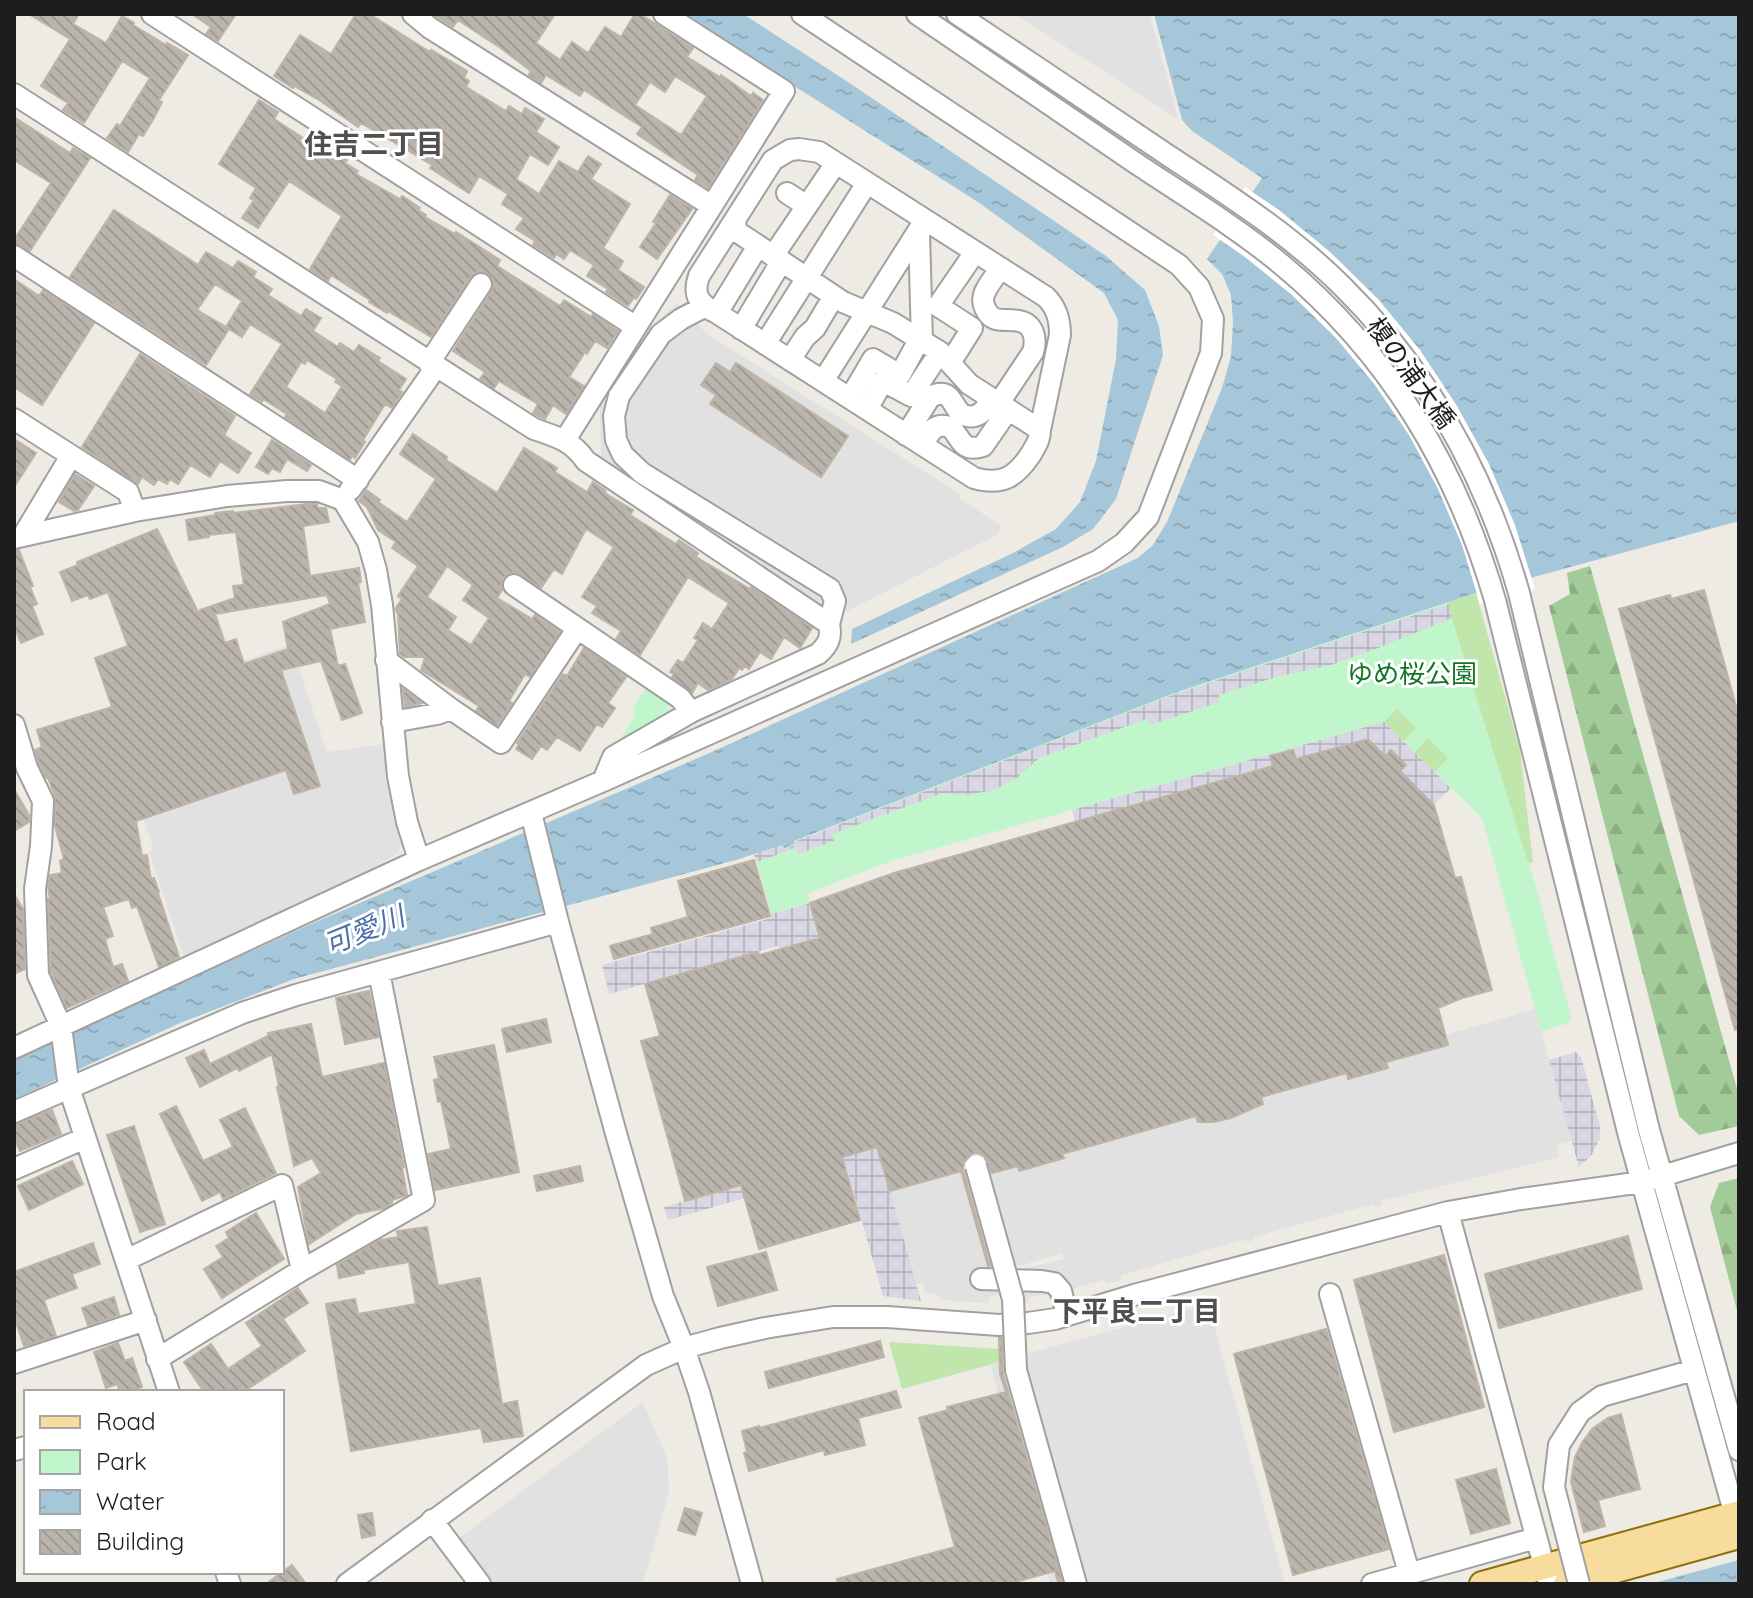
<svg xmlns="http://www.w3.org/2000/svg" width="1753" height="1598" viewBox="0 0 1753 1598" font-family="Quicksand,'Noto Sans JP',sans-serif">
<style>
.forest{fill:url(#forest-firs)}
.park{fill:#c1f6cc}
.garden{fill:#c0e6ab}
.parking{fill:#e1e1e1;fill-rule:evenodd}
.plaza{fill:url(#plaza-grid)}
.water{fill:url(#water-ripples)}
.pier{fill:#fff}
.building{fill:url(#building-back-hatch);stroke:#beb4a6;stroke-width:2;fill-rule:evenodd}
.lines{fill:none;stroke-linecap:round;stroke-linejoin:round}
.minor-casing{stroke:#a1a1a1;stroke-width:24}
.major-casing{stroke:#8e7207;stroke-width:28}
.minor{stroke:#fff;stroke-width:20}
.major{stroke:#f7dc9e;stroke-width:24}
.minor-bridge-casing{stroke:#a1a1a1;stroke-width:24;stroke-linecap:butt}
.minor-bridge{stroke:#fff;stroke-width:20}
.labels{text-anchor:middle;stroke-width:6;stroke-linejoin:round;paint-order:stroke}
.street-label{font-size:26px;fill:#1d1d1d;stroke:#fff}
.park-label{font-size:26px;fill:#117525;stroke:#fff}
.neighbourhood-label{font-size:28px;font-weight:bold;fill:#505050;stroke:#fff}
.water-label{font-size:28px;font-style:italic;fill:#4e70a7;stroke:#fff}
</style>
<defs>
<pattern id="forest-firs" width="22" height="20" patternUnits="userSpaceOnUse" patternTransform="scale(2)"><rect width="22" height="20" fill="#a2cb99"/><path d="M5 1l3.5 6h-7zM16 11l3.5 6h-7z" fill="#8bae83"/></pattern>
<pattern id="plaza-grid" width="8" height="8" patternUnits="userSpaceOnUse" patternTransform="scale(2)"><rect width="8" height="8" fill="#d9d7e3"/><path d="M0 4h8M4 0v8" fill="none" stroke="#bab8c2"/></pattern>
<pattern id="water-ripples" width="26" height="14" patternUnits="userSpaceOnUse" patternTransform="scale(2)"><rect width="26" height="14" fill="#a5c7d9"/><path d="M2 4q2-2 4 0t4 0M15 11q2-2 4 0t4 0" fill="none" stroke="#8eaaba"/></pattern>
<pattern id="building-back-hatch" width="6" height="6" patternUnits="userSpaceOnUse" patternTransform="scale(2)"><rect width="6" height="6" fill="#bab4ad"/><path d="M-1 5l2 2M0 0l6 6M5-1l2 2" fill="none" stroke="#9f9a94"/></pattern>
</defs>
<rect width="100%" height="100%" fill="#edebe3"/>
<path class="forest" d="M1590,566L1739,1096V1126L1699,1135L1679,1116L1549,606L1570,594L1567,573Z
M1739,1178V1318L1710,1207L1719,1183Z"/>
<path class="park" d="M1447,603L1536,887L1571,1016L1569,1023L1541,1031L1482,818L1384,722L891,861L808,893L810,903L771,914L754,854L808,836L1177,692Z
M651,689L668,701L669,715L623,740L621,737L635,717L633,707L644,691Z"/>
<path class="garden" d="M1476,593L1520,750L1533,862L1528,863L1447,603Z
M1397,709L1416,728L1404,741L1384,722Z
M1428,738L1448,758L1435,772L1415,752Z
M889,1342L1000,1349L1003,1361L902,1389Z"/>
<path class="parking" d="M1015,14H1150L1178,119Z
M677,303L707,334L960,494L959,498L1000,525L999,534L837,616L601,463L600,405L648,329Z
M286,646L293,669L299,668L327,752L385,744L392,796L402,843L398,853L348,883L185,960L149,852L153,848L107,707Z
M1535,1009L1572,1141L1556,1145L1559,1157L1381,1201L1382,1205L1375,1207L1373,1204L1254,1237V1240L1251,1241L1246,1242L1245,1239L1122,1275L1121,1280L1106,1284L1104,1280L1074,1288V1293L1048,1299L1047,1295L1028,1297L1029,1302L1021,1303L1020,1298L994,1295L990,1296L988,1303L940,1300L939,1295L925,1293L923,1283L916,1284L890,1191L981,1165L985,1175L1018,1166L1020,1171L1063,1159L1062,1154L1196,1116L1198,1122H1213L1231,1118L1263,1104L1261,1097L1347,1074L1349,1079L1387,1068L1386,1062L1447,1045L1445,1035ZM1062,1253L1064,1259L1013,1271V1268Z
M1208,1304L1285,1584H1050L990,1364Z
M643,1402L667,1458L669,1493L643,1584H486L455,1541Z"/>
<path class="plaza" d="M1448,604L1452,618L1381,647L1331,665L1276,677L1219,695L1220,702L1150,725L1147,719L1039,758L1018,777L994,790L966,795L943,793L832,834L834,841L828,843L798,854L795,848L757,862L754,854L782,845L784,848L795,845L794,842L1178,693Z
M1384,722L1451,788L1434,805L1400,771L1406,765L1392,751L1385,756L1368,739L1296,759L1292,750L1270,756L1273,766L1075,822L1072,810Z
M810,903L820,938L780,950L778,946L609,994L602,965L771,918V914Z
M1576,1052L1581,1057L1600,1127V1138L1591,1156L1579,1167L1549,1060Z
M878,1147L921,1301L883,1296L847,1169L668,1220L664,1207Z"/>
<path class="water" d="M680,14H743L848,82L1106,256L1145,290L1159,326L1163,355L1116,499L1093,529L1063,547L851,644L852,629L1013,553L1056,529L1080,502L1096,461L1116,359L1118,320L1104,293L978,202Z
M1154,14H1739V521L1476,593L1177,692L794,841V844L784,848L782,845L736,860L294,979L180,1023L14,1099V1059L311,924L705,755L1138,558L1153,545L1167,522L1222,388L1231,356L1233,322L1231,295L1222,274L1207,259L1262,178L1192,131L1182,120Z
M1739,1560V1584H1650Z"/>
<path class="pier" d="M1245,187L1279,210L1330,252L1378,299L1420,350L1457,406L1489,464L1515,525L1535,589L1480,604L1462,545L1438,489L1409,435L1375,385L1336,338L1292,295L1245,257L1213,235Z"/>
<path class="building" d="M29,14H79L73,24L106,43L122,16L134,23L133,25L166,45L167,43L188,55L159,100L162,102L154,118L143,136L139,134L128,152L107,138L117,124L120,126L150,78L122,61L84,123L63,110L68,103L41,86L70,39Z
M192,14H236L218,41L206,34L211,27Z
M356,14H369L430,52L431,50L467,71L464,78L469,81L466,87L506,111L509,106L522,114L525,108L544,119L536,132L559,147L548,165L530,154L516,179L539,194L559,161L578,172L588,156L601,164L591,179L630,204L603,248L623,261L618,270L644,287L636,299L634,297L628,306L606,292L608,289L587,276L594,265L570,250L564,259L556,254L554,258L533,245L535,241L516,229L524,218L502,204L508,194L479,176L469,193L430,168L432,165L402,147L361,123L358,127L319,100L294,86L293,88L274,76L300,35L331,54Z
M433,14H555L536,43L560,60L572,42L588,53L605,27L621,37L635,14H640L693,48L687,57L720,77L721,75L751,96L753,93L763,100L708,188L695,180L698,175L637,134L642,127L584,90L580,96L546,75L541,83L529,75L531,71L502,49L458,20L453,27ZM675,76L707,96L681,135L635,105L650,82L665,92Z
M259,100L278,112L274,119L329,155L332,150L347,160L345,163L358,171L356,174L400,199L402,196L420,208L418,210L426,215L425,217L455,234L456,232L500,260L497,266L560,306L564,300L591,317L593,314L618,331L607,348L595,341L587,354L585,352L569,377L584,386L566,414L553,405L545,419L540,417L533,413L538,404L499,381L494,388L480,379L485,372L453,351L492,290L493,279L487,273L476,272L471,276L431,337L388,311L387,313L369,302L370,300L331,275L328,281L310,269L342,216L289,181L258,228L242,218L254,200L250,198L256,188L219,164Z
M14,117L70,153L73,148L90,158L30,251L14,243V240L51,183L14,160Z
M670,195L692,209L657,259L640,247L656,223L653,222Z
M114,210L198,265L206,252L233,268L238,261L256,272L253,277L272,289L268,295L301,316L306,309L321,318L313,331L338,347L340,343L354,352L359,345L380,358L378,361L406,379L399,390L402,392L399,397L392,408L385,404L363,440L365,442L355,458L352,456L350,460L285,417L287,414L263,399L262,402L250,394L282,344L250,324L242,337L229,329L206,365L70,277ZM215,284L242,301L226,327L197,310ZM307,360L337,379L335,382L342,386L325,413L286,387L301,362L305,364Z
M14,279L39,296L43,290L94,323L42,405L14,387Z
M140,354L235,416L224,435L251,453L238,473L220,461L210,477L190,465L178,484L170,479L167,484L158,479L154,485L142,477L138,484L82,447Z
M716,363L730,372L736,363L848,436L821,477L710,404L716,395L701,385Z
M413,434L447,457L446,460L497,493L524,448L557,468L555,472L587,492L593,482L605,490L606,494L633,510L630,515L676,544L679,540L698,553L696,557L750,589L751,587L812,628L800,648L784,637L771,659L760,652L749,669L745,666L742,670L739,668L732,679L708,690L698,683L692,693L672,677L674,674L670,672L678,660L683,663L698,640L694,638L703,623L712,629L729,603L688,577L640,655L616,639L621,631L592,613L597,606L582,597L614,547L586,529L562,574L554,569L541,588L516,572L509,573L503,578L501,585L502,590L497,598L532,619L535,615L560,632L530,677L525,674L509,701L512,703L497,725L476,711L479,706L421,670L425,657H404L400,654L398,614L395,609L402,599L398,596L418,566L392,548L396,542L378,530L367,507L359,501L366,490L380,500L378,502L407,522L436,479L400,454ZM447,566L473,585L463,600L489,618L471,645L448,630L456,617L427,597Z
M14,439L36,453L14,487Z
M272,440L311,465L307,471L287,459L280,472L272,468L268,474L256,467Z
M75,474L94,486L78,510L74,511L59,502Z
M307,504H317L318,508H326L329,522L303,526L310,576L359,568L361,582L358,583L365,622L330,629L338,666L345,664L362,713L342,720L321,661L281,670L320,786L294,794L286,770L136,821L142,856L147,855L151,879L154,878L159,892L158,893L179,957L159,967L137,906L132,908L129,899L103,907L113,936L105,939L113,967L122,964L128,981L67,1008L51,972L48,899H50L48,887L50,875L62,873L60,861L64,859L55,826V796L48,778H46L39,763L35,750L42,747L37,730L112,707L95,658L128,646L108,592L90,599L88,595L72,601L60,572L78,565L77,562L157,529L200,616V610L235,598L233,586L244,585L236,532L208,535L209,537L189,540L186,520L215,515V513L233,511V513ZM327,595L330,604L283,622L288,649L244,664L236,639L225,643L215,614Z
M19,550L33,586L30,587L37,604L32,606L43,634L21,643L14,626V551Z
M1704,590L1739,717V1029L1735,1030L1619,609L1670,595L1671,599Z
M584,648L626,677L608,703L615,708L602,727L597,724L580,751L557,737L547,750L541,746L532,759L516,749L519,744L517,743L563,674L567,676Z
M403,689L422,703L405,707Z
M1365,740H1369L1385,756L1391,750L1406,765L1400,771L1434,805L1455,878L1461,877L1492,990L1462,998L1438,1008L1448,1045L1386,1062L1388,1068L1348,1079L1347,1073L1261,1097L1263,1104L1231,1118L1213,1122H1198L1196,1116L1062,1154L1064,1158L1019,1171L1018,1166L992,1173L984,1156L978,1153L972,1154L964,1162L963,1169L990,1266H988L961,1171L890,1191L877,1147L842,1157L860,1220L759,1249L741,1185L685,1201L641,1041L660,1036L645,984L758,952L759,955L820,938L810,903L894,873L1273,766L1270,756L1293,750L1296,759Z
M14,789L29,815V822L14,831Z
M754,860L770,916L614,959L610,946L653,934L651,928L688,917L678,881Z
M14,894L23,909L25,969L14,974Z
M369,991L379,1037L345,1044L336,998Z
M546,1019L551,1042L507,1052L502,1029Z
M311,1024L322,1077L384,1063L404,1167L402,1168L407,1195L392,1200V1203L385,1208L356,1214L309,1244L298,1187L321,1173L312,1158L294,1166L277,1087L279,1086L272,1054L239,1071L237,1068L200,1087L186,1058L204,1050L210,1064L268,1036V1033Z
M494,1045L519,1172L435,1190L428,1154L451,1149L441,1101L438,1102L434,1080L439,1078L434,1057Z
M176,1106L203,1161L233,1147L220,1120L245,1108L276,1173L223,1199L220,1192L202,1201L160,1114Z
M52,1110L61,1134L20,1151L14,1138V1125Z
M134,1126L165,1224L140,1232L107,1135Z
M72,1161L83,1184L29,1210L18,1186Z
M580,1166L583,1181L537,1191L534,1176Z
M256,1213L284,1259L222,1298L204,1269L223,1257L216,1246L229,1238L226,1232Z
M427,1227L438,1286L480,1278L502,1404L517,1401L523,1436L484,1442L481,1428L351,1451L326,1304L355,1299L358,1314L416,1304L409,1262L363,1270L364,1273L339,1278L337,1265L380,1240L398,1237L397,1231Z
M1628,1236L1642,1289L1499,1328L1485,1274Z
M93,1243L100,1264L72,1274L77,1288L44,1300L56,1336L24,1346L14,1316V1272Z
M766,1252L777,1290L718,1306L707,1267Z
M1444,1255L1484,1407L1394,1432L1354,1280Z
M298,1288L308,1303L283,1319L305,1351L243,1392H204L184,1362L211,1344L228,1369L262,1346L246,1323Z
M114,1297L119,1315L88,1325L82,1308Z
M1326,1329L1389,1549L1293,1575L1234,1354Z
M999,1338H1002L1003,1374L1062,1581L1058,1582L1055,1571L1008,1584H838L837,1579L955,1547L919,1418L948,1410L947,1407L1006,1392L1000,1374Z
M880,1341L884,1357L769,1388L765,1372Z
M118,1343L125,1361L132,1358L142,1387L129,1392H120L117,1384L106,1388L94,1352Z
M896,1391L901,1407L858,1418L865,1445L825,1455L824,1450L749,1471L744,1453L747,1452L742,1431L759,1426V1428Z
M1621,1414L1640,1489L1598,1500L1605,1526L1584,1532L1571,1482L1575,1457L1582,1443L1592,1429L1608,1418Z
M1496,1469L1510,1523L1471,1534L1456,1480Z
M685,1508L702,1513L695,1535L678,1530Z
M372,1513L375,1535L362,1538L358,1515Z
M292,1565L306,1584H266Z"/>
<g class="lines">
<defs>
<path id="minor" d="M152,14L636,327
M413,14L430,28L712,206
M917,14C991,64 1064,114 1137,164C1185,196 1236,227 1281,264C1389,354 1456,466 1495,600L1629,1136L1738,1526
M957,14C1028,61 1098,108 1169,156C1230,196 1291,235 1343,287C1429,372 1486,477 1519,593L1649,1130L1739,1450
M14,94L534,429C557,437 571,440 586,461L829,624C832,638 828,645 818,654L691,712L613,757L603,781L419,860L14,1048
M799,149L819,152L1046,297C1057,308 1060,320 1060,335L1040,430C1040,440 1036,445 1031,454C1016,477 1002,486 974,478L717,313C700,305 692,296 699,276L773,160L790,150Z
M787,193L807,206
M735,220L736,231L843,302L893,323L940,352L969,384L1040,430
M919,232L922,341
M14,256L358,480
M773,256L836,163
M704,307L681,319L661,334L619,396L614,416L616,440L623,455L642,473L830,589L835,601L829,624
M717,313L758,246
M741,329L781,262
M765,344L867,183
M790,360L805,337L815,328L834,296
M429,363L481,284
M950,363L972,328L938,306L975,252
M823,381L925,220
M850,398L873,359L900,375L919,340
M999,403L1033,352C1037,339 1034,324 1019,321C1005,318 992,325 985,308C982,302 983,295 986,290C990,282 996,275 1001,268
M867,409L883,381L911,396L940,352
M14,419L128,492L135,511
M906,435L930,397C951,387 950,402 961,414C976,421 985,412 991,399
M565,440L784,91L664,14
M923,445C929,432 935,422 950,427C962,438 961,453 983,446L1008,410
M350,490L436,367
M23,536L71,456
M14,538L135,511L227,496L287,491H319L343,500L368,542L376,570L382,605L398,776L407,822L419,860
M514,585L680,698L691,712
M386,660L451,709L501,743L577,629
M392,722L437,714L451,709
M14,725L27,768L43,801L41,846L35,889L38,975L61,1026L69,1088L169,1392
M603,781L1098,561L1124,543L1148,517L1211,353L1213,319L1199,287L1179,265L802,14
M531,813L558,922L617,1137L663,1296L684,1348L699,1392L752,1584
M14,1112L242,1013L296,995L558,922
M14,1169L85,1138
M1448,1212L1549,1584
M126,1260L282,1185L302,1270
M981,1279L1042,1281L1054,1283L1061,1291L1067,1315
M1330,1294L1409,1573
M157,1359L302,1270L424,1200L379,972
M14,1363L146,1320
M1016,1370L1076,1584
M14,1450L26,1447
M432,1520L480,1584
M1563,1522L1554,1487L1559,1445L1580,1412L1602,1396L1694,1370
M226,1572L230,1584
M347,1584L646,1365L684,1348L720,1338L765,1328L833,1317H887L999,1325L1028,1323L1055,1319L1134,1295L1448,1212L1521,1199L1642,1182L1739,1153
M1372,1584L1536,1538"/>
<path id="major" d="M1482,1584L1739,1513
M1566,1584L1739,1536"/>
</defs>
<use href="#minor" class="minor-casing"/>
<use href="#major" class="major-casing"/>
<use href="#minor" class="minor"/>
<use href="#major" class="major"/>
<defs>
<path id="minor-bridge" d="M976,1166L1013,1299L1016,1370
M1563,1522L1579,1584"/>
</defs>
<use href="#minor-bridge" class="minor-bridge-casing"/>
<use href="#minor-bridge" class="minor-bridge"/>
</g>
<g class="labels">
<g class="street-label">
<text transform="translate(1411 373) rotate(54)" y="9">榎の浦大橋</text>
</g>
<g class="park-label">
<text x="1412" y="683">ゆめ桜公園</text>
</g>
<g class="neighbourhood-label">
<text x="374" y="154">住吉二丁目</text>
<text x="1137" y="1321">下平良二丁目</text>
</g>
<g class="water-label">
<text transform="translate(364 930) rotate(-22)" y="10">可愛川</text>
</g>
</g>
<rect width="1753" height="1598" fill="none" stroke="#1d1d1d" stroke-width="32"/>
<rect x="24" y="1390" width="260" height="184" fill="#ffffff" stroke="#a5a5a5" stroke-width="2"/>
<rect x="40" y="1416" width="40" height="12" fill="#f7dc9e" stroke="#a5a5a5" stroke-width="2"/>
<text x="96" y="1430" font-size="24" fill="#1d1d1d">Road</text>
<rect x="40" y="1450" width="40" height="24" fill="#c1f6cc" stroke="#a5a5a5" stroke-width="2"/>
<text x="96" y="1470" font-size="24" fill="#1d1d1d">Park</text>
<rect x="40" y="1490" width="40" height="24" fill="url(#water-ripples)" stroke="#a5a5a5" stroke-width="2"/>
<text x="96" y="1510" font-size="24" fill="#1d1d1d">Water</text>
<rect x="40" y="1530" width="40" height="24" fill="url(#building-back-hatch)" stroke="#a5a5a5" stroke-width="2"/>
<text x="96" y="1550" font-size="24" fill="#1d1d1d">Building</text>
</svg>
